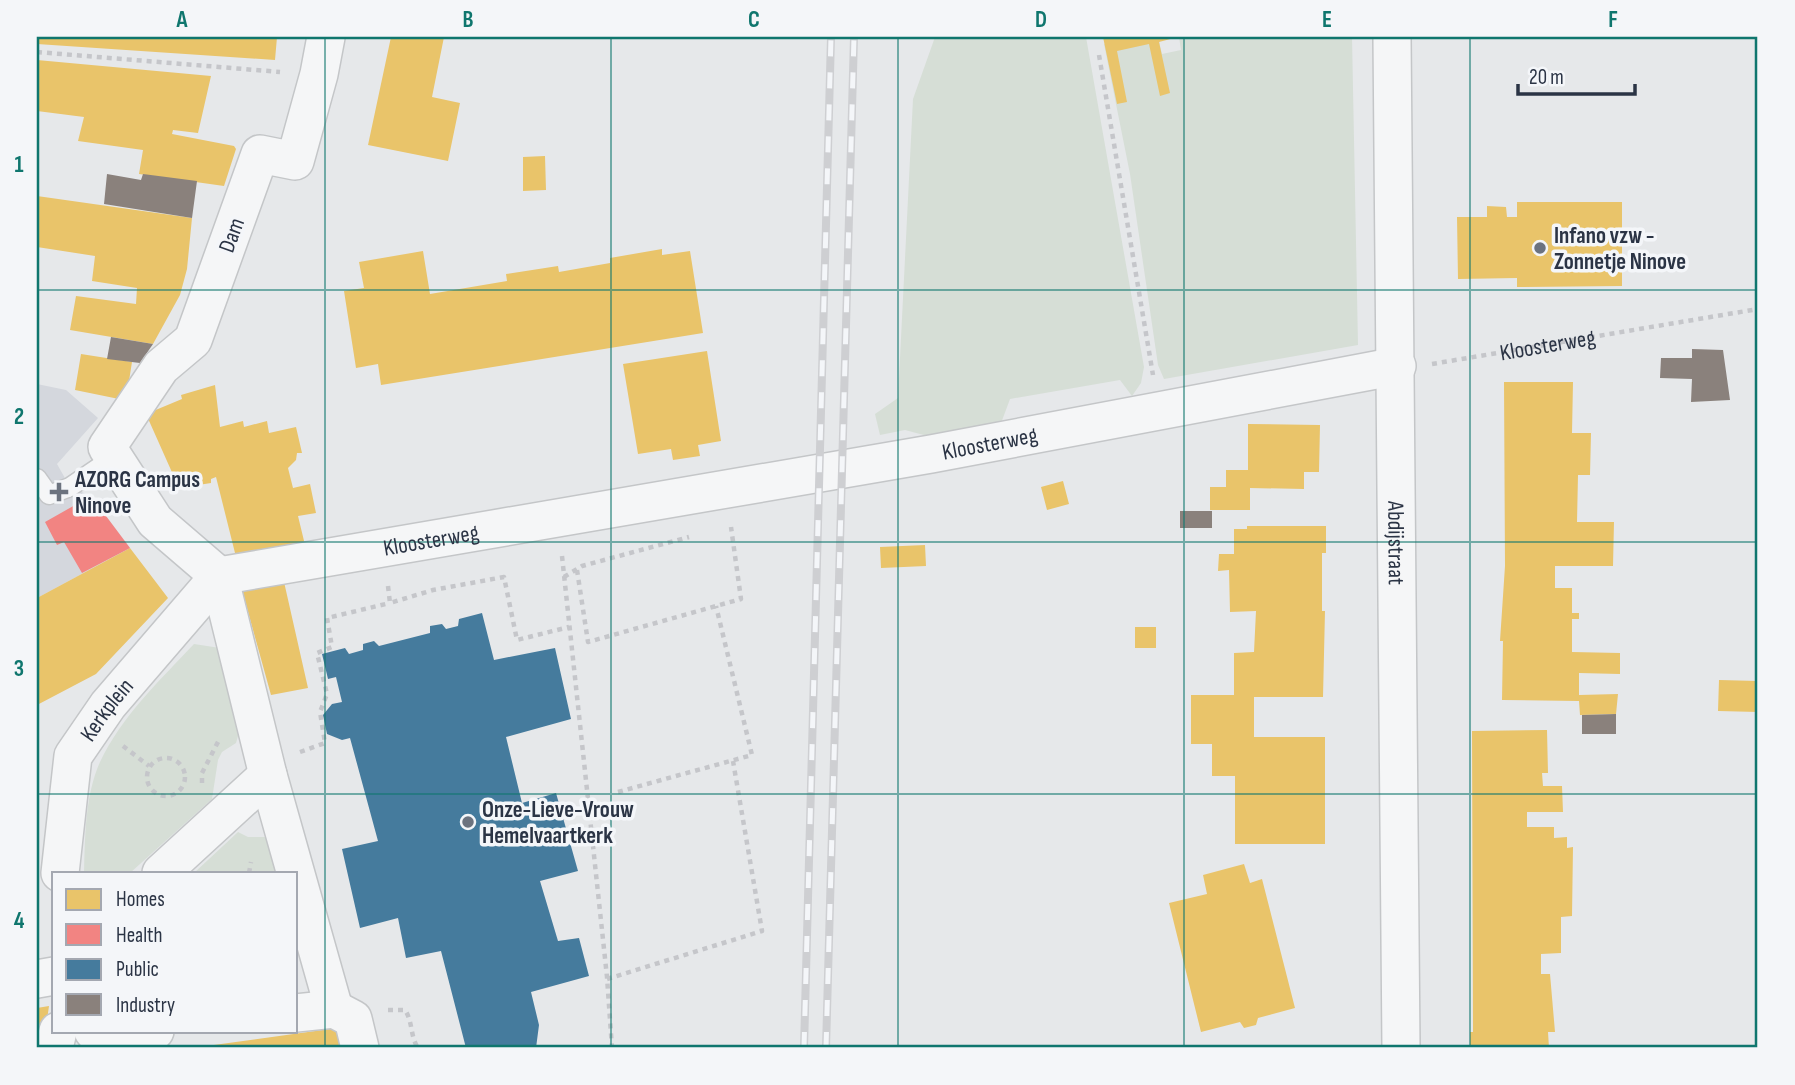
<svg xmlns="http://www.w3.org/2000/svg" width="1795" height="1085" viewBox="0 0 1795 1085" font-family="'Sofia Sans Condensed',sans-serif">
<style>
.built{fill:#d4d7dd}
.green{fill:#d6ded6}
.homes{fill:#e9c46a}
.health{fill:#f28482}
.public{fill:#457b9d}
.industry{fill:#8a817c}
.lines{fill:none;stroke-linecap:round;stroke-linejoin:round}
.lane-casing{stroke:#c4c6c8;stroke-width:21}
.street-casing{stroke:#c4c6c8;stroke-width:40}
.path{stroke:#c5c6ca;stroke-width:4.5;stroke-dasharray:5 5;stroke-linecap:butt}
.lane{stroke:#f5f6f7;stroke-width:18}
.street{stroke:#f5f6f7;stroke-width:37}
.rail-casing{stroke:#cecfd2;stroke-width:8}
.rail{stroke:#f4f6f9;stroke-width:5;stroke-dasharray:16;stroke-linecap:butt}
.grid{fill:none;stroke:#0f766e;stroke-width:2;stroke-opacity:0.55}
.poi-dot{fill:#6c737f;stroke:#f4f6f9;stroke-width:2.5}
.labels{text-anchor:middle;stroke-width:7;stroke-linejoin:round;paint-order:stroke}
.street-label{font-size:23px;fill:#2b3445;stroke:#f4f6f9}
.poi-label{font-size:23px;font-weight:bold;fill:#2b3445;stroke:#f4f6f9;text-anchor:start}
.neatline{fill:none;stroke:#0f766e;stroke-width:2.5}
.grid-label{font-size:23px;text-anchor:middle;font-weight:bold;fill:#0f766e}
</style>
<rect width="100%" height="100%" fill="#e6e8ea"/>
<path class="built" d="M37,384L66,390L98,418L57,464L70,487L91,496L130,548L37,598Z"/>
<path class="green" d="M935,37H1086L1144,367L1141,383L1132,396L1120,380L1010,399L1000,426L935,438L905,430L880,435L875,414L898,398L913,99Z
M1140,37H1158L1162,54L1181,50L1179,37H1352L1358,345L1164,379L1158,365L1130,174L1104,44Z
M194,644L220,648L240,729L236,743L222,752L218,760L212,799L130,873H84C85,837 85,795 100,762C121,717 161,679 194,644Z
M238,832L248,837H267L276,873H194Z"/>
<path class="homes" d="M37,37H277L275,60L37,44Z
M391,37H444L432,97L460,103L448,161L368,145Z
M1103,37H1178L1159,42L1170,93L1160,96L1149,44L1117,51L1127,102L1117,104Z
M37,60L211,76L198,133L173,130L172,134L234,146L236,149L224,186L139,174L143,150L78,141L84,117L37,111Z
M545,156L546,190L523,191V157Z
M37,196L192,218L187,269L180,295L153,344L70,330L76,296L136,304L137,288L92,281L95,256L37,247Z
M1517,202H1622V286L1517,287V278L1458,279L1457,217H1487V206L1506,207L1507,217H1517Z
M662,249V255L690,251L703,333L381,385L378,364L356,368L344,291L364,288L359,262L423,251L430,294L507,281L506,274L558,266L559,272L610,263V258Z
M707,351L721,441L698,445L700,456L673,460L671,449L638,454L623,364Z
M81,354L132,362L129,381L119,399L75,390Z
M1504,382H1573L1572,433H1591L1590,475H1578L1577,522H1614L1613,566H1555V588H1572V613H1579V619H1572V652L1620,653V674L1579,673V695L1618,694L1616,714L1580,715L1579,701L1502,700L1503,641H1500L1505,566Z
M215,385L220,427L243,421L244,427L267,421L269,433L296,427L302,453H297L296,460L288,468L293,488L310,484L316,513L298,516L305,545L237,561L216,477L211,479V483L179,488L146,414L182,399L181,395Z
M1248,424L1320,425L1319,472H1304V489L1250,488V510H1210V487H1226V470H1248Z
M1063,481L1069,504L1047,510L1041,487Z
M1247,526H1326V553H1322V611H1325L1323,697H1254V737H1325V844H1235V776H1212V744H1191V695H1234V653L1254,652L1256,611L1230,612L1229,570L1218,571L1219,554H1234V529H1247Z
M925,545L926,566L881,568L880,547Z
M130,548L168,598L96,674L37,705V598Z
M282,573L308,688L271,695L242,590Z
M1135,627H1156V648H1135Z
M1719,680L1758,681V712L1718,711Z
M1547,730L1548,773H1542L1543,786H1562L1563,812H1527V827H1554V838L1567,837V848L1573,847L1572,916L1561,917V953L1541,954V974H1550L1555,1032H1548L1549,1048H1470V1032H1473L1472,731Z
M1244,864L1250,883L1262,879L1295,1008L1258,1018L1256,1025L1244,1028L1240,1022L1201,1032L1169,903L1207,894L1203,875Z
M49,1006L43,1048H37V1008Z
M344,1027L348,1048H199V1047Z"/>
<path class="health" d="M91,496L130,548L82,573L64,542L57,545L45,522Z"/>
<path class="public" d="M482,613L494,660L555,648L571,719L506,737L522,803L556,793L578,871L540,881L558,941L579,938L589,976L531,992L539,1025L536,1048H466L441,951L406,958L398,918L360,928L342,849L378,841L350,738L342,740L327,734L323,715L332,704L342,702L336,677L328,679L322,654L345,648L349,654L363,650V644L374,641L379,646L430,633V626L442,624L446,629L458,626L459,619Z"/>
<path class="industry" d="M107,174L141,180L143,174L197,181L192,218L104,204Z
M111,337L153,344L140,363L107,359Z
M1692,349L1723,350L1730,400L1691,402L1692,379L1660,378L1661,358H1692Z
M1180,511H1212V528H1180Z
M1616,714V734H1582V715Z"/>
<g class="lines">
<defs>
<path id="lane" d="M37,478L49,495L70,487L114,457"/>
<g id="street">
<path d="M326,37L319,74L295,161L260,154L193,340L161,367L107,447L155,521L219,576L268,775L334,1009"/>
<path id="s2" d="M1392,37L1401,1048"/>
<path id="s3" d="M219,576L931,454L1397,366"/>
<path id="s4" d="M60,873L73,756L108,705L219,576"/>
<path d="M161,873L268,775"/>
<path d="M37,979L54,976"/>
<path d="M334,1009L353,1019L360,1048"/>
<path d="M296,1013L334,1009"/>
<path d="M93,1031L100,1038L155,1031"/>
<path d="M54,1048L58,1031"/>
</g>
</defs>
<use href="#lane" class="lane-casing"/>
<use href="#street" class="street-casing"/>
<g class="path">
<path d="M37,52L280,72"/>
<path d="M1099,55L1153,375"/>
<path id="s1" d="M1432,364L1758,309"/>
<path d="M562,556L607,977L612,1048"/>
<path d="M577,570L588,642L741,599L731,527"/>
<path d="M564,577L582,566L689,537"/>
<path d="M388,586L390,603L433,590L504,577L517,640L569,627"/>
<path d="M123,746L149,766"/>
<path d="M300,752L325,743L320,712L327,694L317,653L332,647L327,618L390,603"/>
<circle cx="166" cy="777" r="19"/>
<path d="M202,783V773L219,740"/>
<path d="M618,792L752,755L716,606"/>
<path d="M249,873L251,862"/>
<path d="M607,979L762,931L733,761"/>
<path d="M388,1010H405C413,1022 410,1036 418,1048"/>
</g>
<use href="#lane" class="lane"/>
<use href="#street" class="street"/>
<defs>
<path id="rail" d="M804,1048L831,37
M826,1048L854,37"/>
</defs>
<use href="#rail" class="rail-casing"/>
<use href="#rail" class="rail"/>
</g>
<path class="grid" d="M325,37V1048M611,37V1048M898,37V1048M1184,37V1048M1470,37V1048M37,290H1758M37,542H1758M37,794H1758"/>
<g class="poi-dot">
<circle cx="1540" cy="248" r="7"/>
<path d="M55.5 481.5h7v7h7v7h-7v7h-7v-7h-7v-7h7z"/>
<circle cx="468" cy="822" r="7"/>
</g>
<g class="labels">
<g class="street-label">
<text transform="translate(231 235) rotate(-70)" y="8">Dam</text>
<text dy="8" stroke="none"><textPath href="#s1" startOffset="117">Kloosterweg</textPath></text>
<text dy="8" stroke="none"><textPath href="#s3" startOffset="782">Kloosterweg</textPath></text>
<text dy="8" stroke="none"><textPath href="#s3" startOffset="215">Kloosterweg</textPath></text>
<text dy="8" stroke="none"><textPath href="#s2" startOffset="506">Abdijstraat</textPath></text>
<text dy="8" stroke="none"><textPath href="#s4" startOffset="175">Kerkplein</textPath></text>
</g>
<g class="poi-label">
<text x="1554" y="243">Infano vzw -<tspan x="1554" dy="26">Zonnetje Ninove</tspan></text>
<text x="75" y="487">AZORG Campus<tspan x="75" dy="26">Ninove</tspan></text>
<text x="482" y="817">Onze-Lieve-Vrouw<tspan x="482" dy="26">Hemelvaartkerk</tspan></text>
</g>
</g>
<rect width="1795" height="1085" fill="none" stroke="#f4f6f9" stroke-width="77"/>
<rect x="52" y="872" width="245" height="161" fill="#f4f6f9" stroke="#a4a8b1" stroke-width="2"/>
<rect x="66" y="889" width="35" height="21" fill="#e9c46a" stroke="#a4a8b1" stroke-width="2"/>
<text x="116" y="906" font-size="21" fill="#2b3445">Homes</text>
<rect x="66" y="924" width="35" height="21" fill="#f28482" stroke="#a4a8b1" stroke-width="2"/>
<text x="116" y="942" font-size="21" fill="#2b3445">Health</text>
<rect x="66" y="959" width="35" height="21" fill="#457b9d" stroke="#a4a8b1" stroke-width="2"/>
<text x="116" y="976" font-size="21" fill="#2b3445">Public</text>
<rect x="66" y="994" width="35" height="21" fill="#8a817c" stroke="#a4a8b1" stroke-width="2"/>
<text x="116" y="1012" font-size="21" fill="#2b3445">Industry</text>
<path d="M1518 84v10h117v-10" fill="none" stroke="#2b3445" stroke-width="3.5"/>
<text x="1529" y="84" font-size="21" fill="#2b3445" stroke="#f4f6f9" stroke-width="5" paint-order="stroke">20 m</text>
<rect x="38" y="38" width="1718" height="1008" class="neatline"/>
<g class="grid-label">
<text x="182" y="27">A</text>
<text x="468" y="27">B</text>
<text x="754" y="27">C</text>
<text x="1041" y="27">D</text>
<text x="1327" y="27">E</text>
<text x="1613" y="27">F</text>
<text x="19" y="172">1</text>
<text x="19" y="424">2</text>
<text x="19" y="676">3</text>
<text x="19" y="928">4</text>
</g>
</svg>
